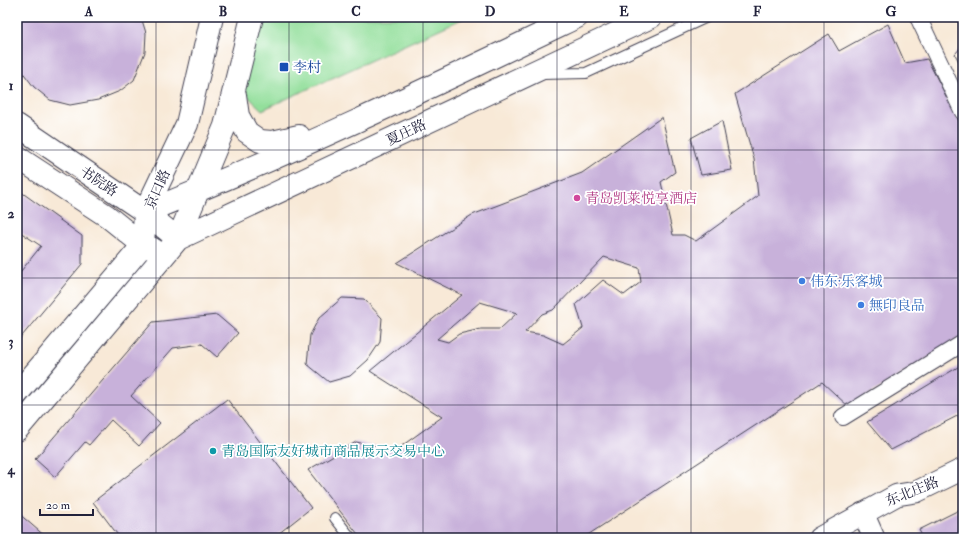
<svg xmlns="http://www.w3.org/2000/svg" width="980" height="555" viewBox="0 0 980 555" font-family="'IM FELL Double Pica','Noto Serif SC',serif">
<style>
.green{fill:#93df9b;stroke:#5a806b}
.building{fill:#c8b1da;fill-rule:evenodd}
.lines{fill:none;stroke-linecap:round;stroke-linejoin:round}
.service-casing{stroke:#424052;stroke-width:12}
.pedestrian-casing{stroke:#424052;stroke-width:18}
.minor-casing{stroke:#424052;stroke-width:23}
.secondary-casing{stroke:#424052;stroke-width:24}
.service{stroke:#fff;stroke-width:10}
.pedestrian{stroke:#fff;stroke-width:16}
.minor{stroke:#fff;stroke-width:21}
.secondary{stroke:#fff;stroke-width:22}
.grid{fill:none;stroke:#22223b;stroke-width:1;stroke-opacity:0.55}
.transit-dot{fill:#1a4fb4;stroke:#fff;stroke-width:1.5}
.hotel-dot{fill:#d1479c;stroke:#fff;stroke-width:1.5}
.shop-dot{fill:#3f7fe0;stroke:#fff;stroke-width:1.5}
.culture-dot{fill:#0f9aa8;stroke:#fff;stroke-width:1.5}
.labels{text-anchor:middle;stroke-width:3.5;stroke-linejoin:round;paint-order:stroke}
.transit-label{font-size:14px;fill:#164399;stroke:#fff;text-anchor:start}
.street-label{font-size:14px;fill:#22223b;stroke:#fff}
.hotel-label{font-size:14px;fill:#b23c85;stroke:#fff;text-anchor:start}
.shop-label{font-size:14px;fill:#366cbe;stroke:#fff;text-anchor:start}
.culture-label{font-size:14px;fill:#0d838f;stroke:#fff;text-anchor:start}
.neatline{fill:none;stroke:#22223b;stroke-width:1.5}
.grid-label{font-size:13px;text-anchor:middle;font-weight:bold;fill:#22223b}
</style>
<rect width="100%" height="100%" fill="#fff"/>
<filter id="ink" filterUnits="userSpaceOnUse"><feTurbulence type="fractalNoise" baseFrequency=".025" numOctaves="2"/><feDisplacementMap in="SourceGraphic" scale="8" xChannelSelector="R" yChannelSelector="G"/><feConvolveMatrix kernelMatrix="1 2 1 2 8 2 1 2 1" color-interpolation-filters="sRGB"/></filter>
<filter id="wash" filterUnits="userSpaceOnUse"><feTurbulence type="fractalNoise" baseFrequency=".012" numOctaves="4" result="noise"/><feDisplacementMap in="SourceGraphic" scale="16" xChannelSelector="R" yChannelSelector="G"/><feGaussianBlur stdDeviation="0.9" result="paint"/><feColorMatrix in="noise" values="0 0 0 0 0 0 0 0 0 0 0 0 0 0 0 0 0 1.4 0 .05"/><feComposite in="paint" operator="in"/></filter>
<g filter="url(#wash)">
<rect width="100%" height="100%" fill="#f8e9d7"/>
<path class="green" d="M259,17H466L262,110L241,90Z"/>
<g id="blocks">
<path class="building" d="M17,17H141L146,33L145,52L134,80L120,91L98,100L70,105L50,100L34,87L21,70L17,59Z
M888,24L905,63L927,59L963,129V336L849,407L822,382L583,538H361L308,470L356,442L396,450L442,417L370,371L462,295L397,263L472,215L582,173L662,117L675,172L661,182L673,235H684L696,241L758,196L754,159L735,94L829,34L839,51ZM604,257L639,268L641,282L624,295L603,280L576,304L583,328L563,344L543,335L525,332L542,314L553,310ZM480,302L517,313L500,329H481L459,334L448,342L437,339Z
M963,45V70L955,54Z
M722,121L732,170L701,175L691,138Z
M17,189L82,236V264L17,342V276L41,246L17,230Z
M342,298L364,299L382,318L380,342L368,360L350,376L329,382L307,364L310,335L319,318Z
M217,315L238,333L217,357L202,344L173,348L131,396L160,423L139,446L111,420L89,445L85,442L55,477L35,459L153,322Z
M963,364V413L891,450L867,422Z
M227,399L311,508L273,538H120L93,502Z
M961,509L963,512V538H923L919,530Z
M17,512L47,538H17Z"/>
</g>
</g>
<g filter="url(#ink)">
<use href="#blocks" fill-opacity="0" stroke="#424052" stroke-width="1"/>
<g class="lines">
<defs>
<path id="service" d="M542,74L586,73L707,17
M335,518L351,538"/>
<path id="pedestrian" d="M918,17L963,112
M843,417L963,343"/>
<path id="minor" d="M863,513L874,538
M819,538L897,495L916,492L963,469"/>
<path id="secondary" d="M235,95L238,116L247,132L260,141L272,142L299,136
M17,125L145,212L178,239
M17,157L107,216L143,245L153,249
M145,212C292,154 435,85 577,17
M178,239L225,126L252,17
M17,394L143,245L145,212L187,124L212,17
M17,430L178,239L651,17"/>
</defs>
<use href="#service" class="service-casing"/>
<use href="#pedestrian" class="pedestrian-casing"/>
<use href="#minor" class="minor-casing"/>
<use href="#secondary" class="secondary-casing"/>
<use href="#service" class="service"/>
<use href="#pedestrian" class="pedestrian"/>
<use href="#minor" class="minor"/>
<use href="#secondary" class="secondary"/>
</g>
</g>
<path class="grid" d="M156,17V538M289,17V538M423,17V538M557,17V538M691,17V538M824,17V538M17,150H963M17,278H963M17,405H963"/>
<rect class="transit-dot" x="279" y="62" width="10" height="10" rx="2"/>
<circle class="hotel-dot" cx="577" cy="198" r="4"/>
<g class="shop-dot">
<circle cx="802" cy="281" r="4"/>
<circle cx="861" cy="305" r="4"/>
</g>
<circle class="culture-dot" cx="213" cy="451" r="4"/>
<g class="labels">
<g class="transit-label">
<text x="293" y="72">李村</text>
</g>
<g class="street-label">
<text transform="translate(406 132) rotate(-25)" y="5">夏庄路</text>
<text transform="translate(99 181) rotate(34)" y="5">书院路</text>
<text transform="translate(157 189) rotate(-66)" y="5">京口路</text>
<text transform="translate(912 491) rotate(-22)" y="5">东北庄路</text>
</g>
<g class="hotel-label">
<text x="585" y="203">青岛凯莱悦享酒店</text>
</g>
<g class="shop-label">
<text x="810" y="286">伟东·乐客城</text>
<text x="869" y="310">無印良品</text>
</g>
<g class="culture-label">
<text x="221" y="456">青岛国际友好城市商品展示交易中心</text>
</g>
</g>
<rect width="980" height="555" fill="none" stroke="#fff" stroke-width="44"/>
<path d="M40 509v6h53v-6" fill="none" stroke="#22223b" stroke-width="2"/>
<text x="46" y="509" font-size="12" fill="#22223b" stroke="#ffffff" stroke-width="3" paint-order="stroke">20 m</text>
<rect x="22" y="22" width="936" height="511" class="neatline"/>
<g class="grid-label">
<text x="89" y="16">A</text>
<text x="223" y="16">B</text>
<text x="356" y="16">C</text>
<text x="490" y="16">D</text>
<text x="624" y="16">E</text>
<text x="757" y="16">F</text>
<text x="891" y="16">G</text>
<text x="11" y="90">1</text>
<text x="11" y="218">2</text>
<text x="11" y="346">3</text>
<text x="11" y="474">4</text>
</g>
</svg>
